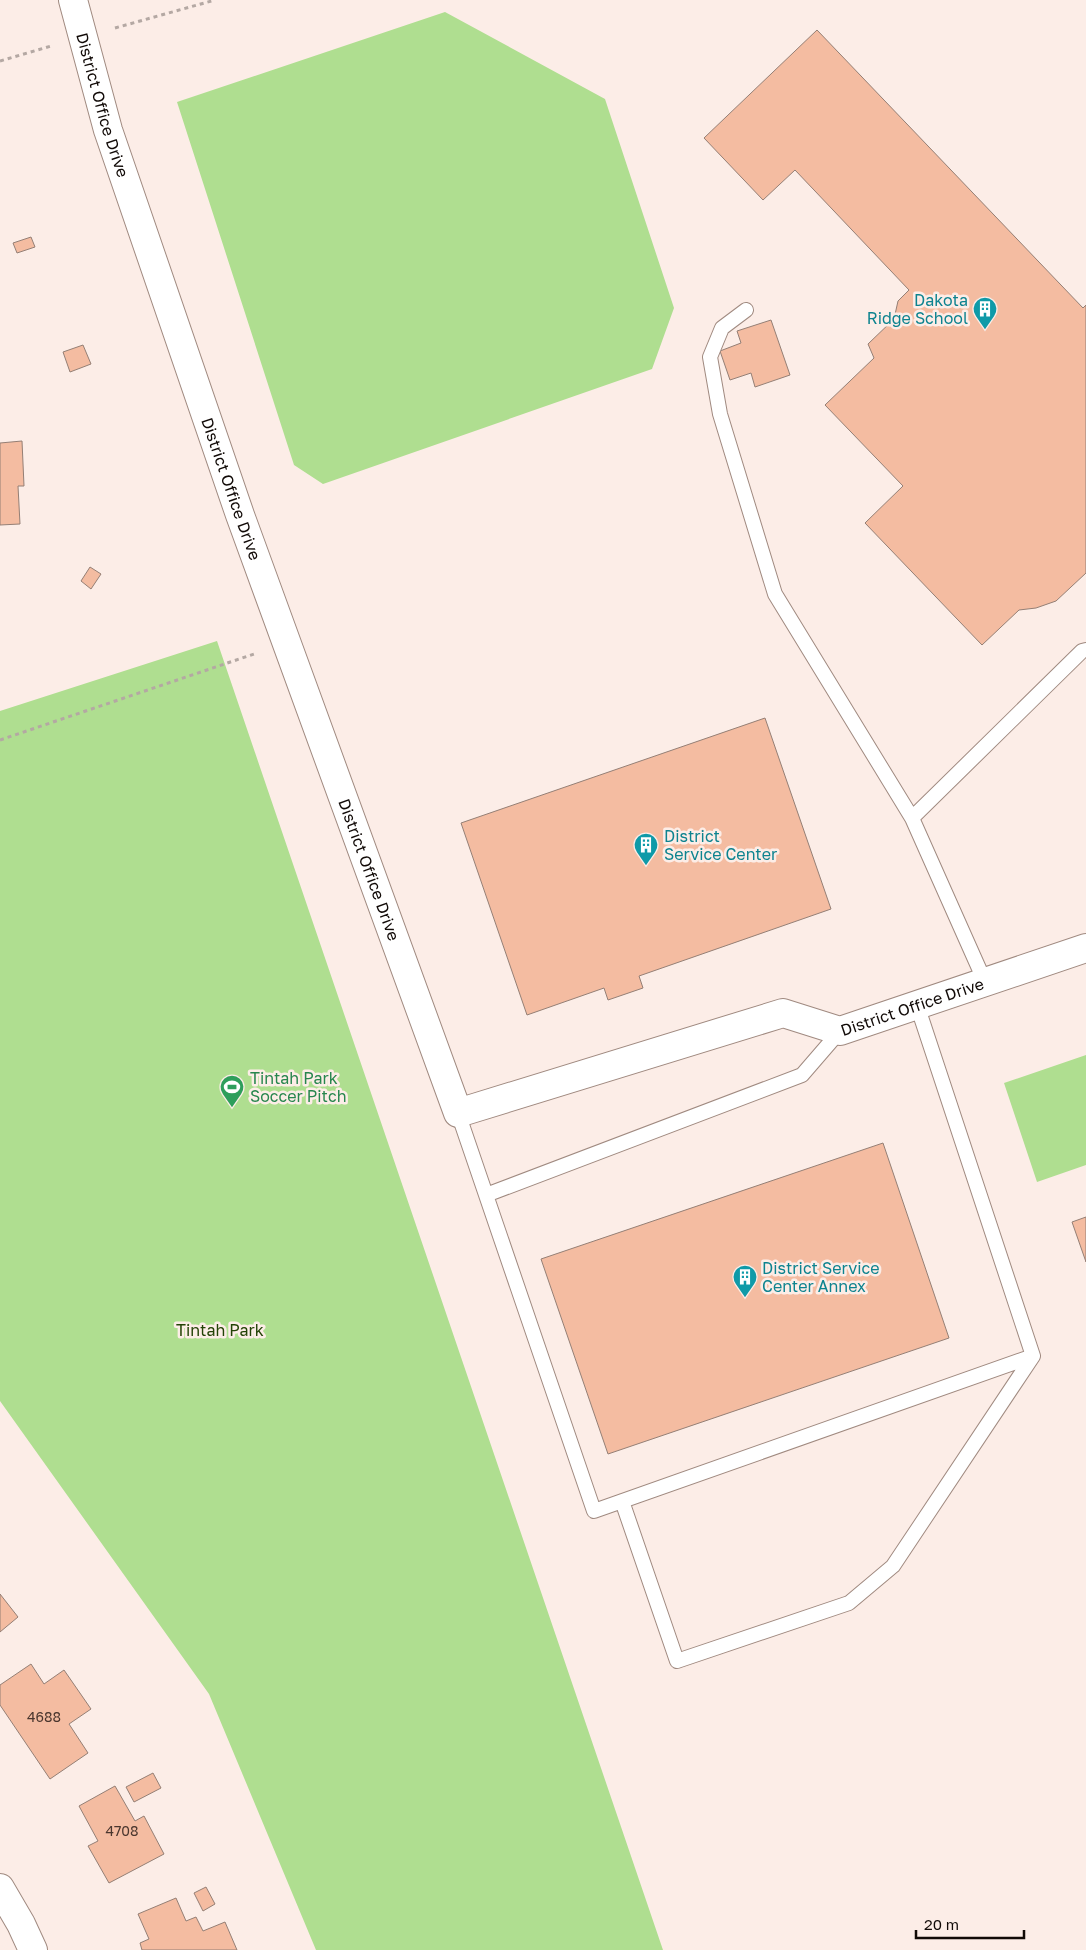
<svg xmlns="http://www.w3.org/2000/svg" width="1086" height="1950" viewBox="0 0 1086 1950" font-family="'Golos Text',sans-serif">
<style>
.green{fill:#afde90}
.building{fill:#f4bca1;stroke:#947f75}
.lines{fill:none;stroke-linecap:round;stroke-linejoin:round}
.service-casing{stroke:#a08a80;stroke-width:16}
.minor-casing{stroke:#a08a80;stroke-width:30}
.path{stroke:#b4a8a3;stroke-width:3;stroke-dasharray:4 4;stroke-linecap:butt}
.service{stroke:#fff;stroke-width:14}
.minor{stroke:#fff;stroke-width:28}
.labels{text-anchor:middle;stroke-width:5;stroke-linejoin:round;paint-order:stroke}
.number-label{font-size:14px;fill:#4a362e}
.street-label{font-size:16px;fill:#110a07;stroke:#fcede7}
.culture-label{font-size:16px;fill:#0d838f;stroke:#fcede7;text-anchor:start}
.leisure-label{font-size:16px;fill:#27864d;stroke:#fcede7;text-anchor:start}
.park-label{font-size:16px;fill:#234306;stroke:#fcede7}
</style>
<rect width="100%" height="100%" fill="#fcede7"/>
<path class="green" d="M445,12L605,99L674,308L652,369L323,484L294,465L177,102Z
M217,641L663,1950H316L209,1694L0,1401V711Z
M1086,1055V1165L1037,1182L1004,1083Z"/>
<path class="building" d="M817,30L1083,308L1086,305V573L1056,601L1036,608L1019,610L982,645L865,523L903,486L825,405L874,358L868,344L894,319L898,301L909,290L795,170L763,200L704,138Z
M31,237L35,247L17,253L13,243Z
M771,320L790,375L755,387L751,373L730,380L720,351L741,343L737,331Z
M83,345L91,364L70,372L63,352Z
M22,441L24,486H18L20,524L0,525V443Z
M90,567L101,574L91,589L81,581Z
M765,718L831,909L639,976L643,988L608,1000L604,988L527,1015L461,823Z
M883,1143L949,1338L608,1454L541,1259Z
M1086,1217V1262L1072,1222Z
M0,1594L18,1617L0,1632Z
M31,1664L44,1684L64,1670L91,1709L69,1724L88,1753L50,1779L0,1705V1685Z
M153,1773L161,1788L134,1802L126,1787Z
M115,1786L135,1821L144,1816L164,1854L109,1883L88,1846L98,1841L79,1806Z
M206,1887L215,1904L203,1911L194,1893Z
M176,1898L186,1921L196,1917L203,1931L225,1922L237,1950H142L140,1943L149,1939L138,1914Z"/>
<g class="lines">
<defs>
<path id="service" d="M746,310L722,328L710,357L720,414L775,594L912,818L985,982
M912,818L1082,651L1086,650
M458,1113L594,1511L1033,1356L917,1005
M486,1195L802,1075L840,1031
M622,1501L677,1661L849,1603L893,1566L1033,1356"/>
<g id="minor">
<path id="s1" d="M73,0L108,130L240,515L458,1113L783,1013L840,1031L1086,948"/>
<path d="M0,1888L21,1924L33,1950"/>
</g>
</defs>
<use href="#service" class="service-casing"/>
<use href="#minor" class="minor-casing"/>
<path class="path" d="M115,28L215,0
M0,61L51,46
M0,740L257,653"/>
<use href="#service" class="service"/>
<use href="#minor" class="minor"/>
</g>
<defs>
<symbol id="building-pin" viewBox="-11 -11 22 30"><path d="M0 17L-7.5 6A9.5 9.5 0 1 1 7.5 6Z" fill="#0f9aa8" stroke="#fcede7"/><path d="M-4-6H4V6H1V3H-1V6H-4ZM-2.5-4.3h1.7v1.8h-1.7ZM.8-4.3h1.7v1.8H.8ZM-2.5-1h1.7V.8h-1.7ZM.8-1h1.7V.8H.8Z" fill="#fff"/></symbol>
<symbol id="stadium-pin" viewBox="-11 -11 22 30"><path d="M0 17L-7.5 6A9.5 9.5 0 1 1 7.5 6Z" fill="#2e9e5b" stroke="#fcede7"/><path d="M0-5a6.5 5 0 1 0 0 10a6.5 5 0 1 0 0-10ZM-3.5-1.8h7v3.6h-7Z" fill="#fff"/></symbol>
</defs>
<g fill-rule="evenodd">
<use href="#building-pin" x="971" y="295" width="28" height="38"/>
<use href="#building-pin" x="632" y="831" width="28" height="38"/>
<use href="#stadium-pin" x="218" y="1073" width="28" height="38"/>
<use href="#building-pin" x="731" y="1263" width="28" height="38"/>
</g>
<g class="labels">
<g class="number-label">
<text x="44" y="1722">4688</text>
<text x="122" y="1836">4708</text>
</g>
<g class="street-label">
<text dy="6" stroke="none"><textPath href="#s1" startOffset="109">District Office Drive</textPath></text>
<text dy="6" stroke="none"><textPath href="#s1" startOffset="514">District Office Drive</textPath></text>
<text dy="6" stroke="none"><textPath href="#s1" startOffset="919">District Office Drive</textPath></text>
<text dy="6" stroke="none"><textPath href="#s1" startOffset="1654">District Office Drive</textPath></text>
</g>
<g class="culture-label">
<text x="968" y="306" text-anchor="end">Dakota<tspan x="968" dy="18">Ridge School</tspan></text>
<text x="664" y="842">District<tspan x="664" dy="18">Service Center</tspan></text>
<text x="762" y="1274">District Service<tspan x="762" dy="18">Center Annex</tspan></text>
</g>
<g class="leisure-label">
<text x="250" y="1084">Tintah Park<tspan x="250" dy="18">Soccer Pitch</tspan></text>
</g>
<g class="park-label">
<text x="220" y="1336">Tintah Park</text>
</g>
</g>
<path d="M916 1930v8h108v-8" fill="none" stroke="#110a07" stroke-width="2.5"/>
<text x="924" y="1930" font-size="15" fill="#110a07" stroke="#fcede7" stroke-width="4" paint-order="stroke">20 m</text>
</svg>
